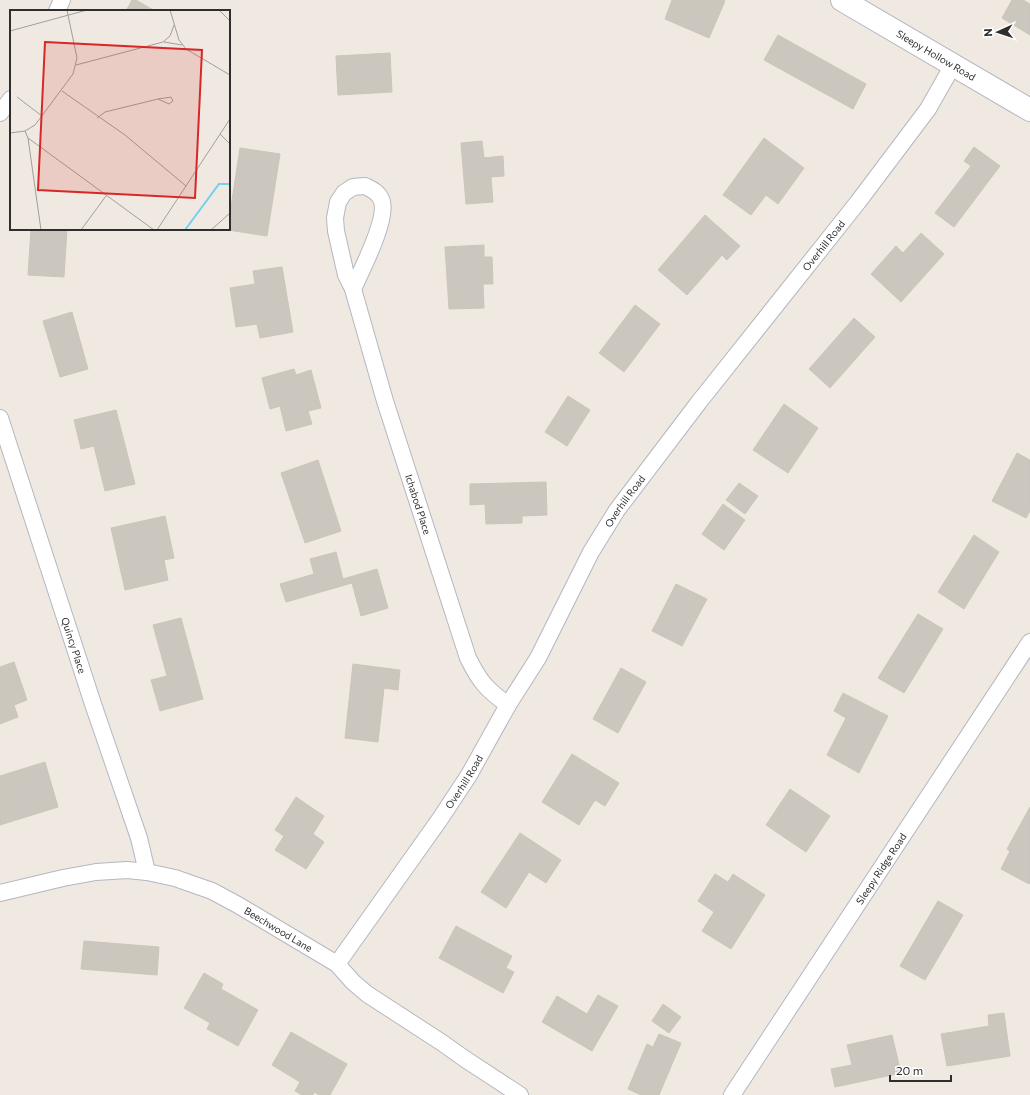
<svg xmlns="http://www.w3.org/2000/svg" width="1030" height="1095" viewBox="0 0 1030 1095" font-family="Commissioner,sans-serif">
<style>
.building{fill:#cbc7bf;stroke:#cbc5ba}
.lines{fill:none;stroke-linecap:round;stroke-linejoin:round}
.street-casing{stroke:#b4b7c1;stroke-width:18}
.secondary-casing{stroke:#b4b7c1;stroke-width:24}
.street{stroke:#fff;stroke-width:16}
.secondary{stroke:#fff;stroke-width:22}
.labels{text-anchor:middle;stroke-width:3;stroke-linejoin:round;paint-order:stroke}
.street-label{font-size:10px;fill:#2e2e2e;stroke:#fff}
.inset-river{fill:none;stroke:#75cff0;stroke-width:2}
.inset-road{fill:none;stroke:#a29e99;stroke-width:1}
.view{fill:#d62828;fill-opacity:0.15;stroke:#d62828;stroke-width:2}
.inset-edge{fill:none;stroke:#2e2e2e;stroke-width:2}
</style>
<rect width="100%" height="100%" fill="#efe9e1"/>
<path class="building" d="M132,0H136L155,11H126Z
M672,0H722L725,1L709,38L665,19Z
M1012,0H1023L1030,4V35L1002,18Z
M778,35L866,84L853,109L764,60Z
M390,53L392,92L338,95L336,56Z
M764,138L804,168L778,204L766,195L751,215L723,195Z
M482,141L484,158L503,156L504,176L491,177L493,202L466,204L461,143Z
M974,147L1000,166L954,227L935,213L971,166L964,161Z
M240,148L280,154L267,236L228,230L229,229V220Z
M705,215L740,246L727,260L722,255L687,295L658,270Z
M31,229H67L64,277L28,275Z
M921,233L944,254L901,302L871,274L896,246L903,253Z
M484,245V257H492L493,284H483L484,308L449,309L445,247Z
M282,267L293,332L260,338L257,324L236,327L230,288L255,284L253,271Z
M635,305L660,324L624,372L599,353Z
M72,312L88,369L60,377L43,321Z
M854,318L875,337L830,388L809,369Z
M294,369L296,375L311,370L321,408L308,411L312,424L286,431L280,406L270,409L262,378Z
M568,396L590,410L567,446L545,432Z
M784,404L818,428L788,473L753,450Z
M116,410L135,484L105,491L94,446L81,449L74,420Z
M1017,453L1030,460V511L1026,518L992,501Z
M318,460L341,531L305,543L281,473Z
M546,482L547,515L522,516V523L486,524L485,504L470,505V484Z
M739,483L758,496L745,514L726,500Z
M723,504L745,520L724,550L702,534Z
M165,516L174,558L164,560L168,580L125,590L111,528Z
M974,535L999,552L964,609L938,592Z
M336,552L343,579L377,569L388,608L361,616L352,583L286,602L280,584L314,574L310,559Z
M676,584L707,599L682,646L652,631Z
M918,614L943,629L904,693L878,678Z
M181,618L203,699L160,711L151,680L167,676L153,625Z
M14,662L27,700L14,705L18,717L0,724V667Z
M353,664L400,670L398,690L384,688L378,742L345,738Z
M621,668L646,682L618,733L593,719Z
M843,693L888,716L859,773L827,755L846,718L834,711Z
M572,754L619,783L605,806L595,800L579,825L542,802Z
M45,762L58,807L0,825V776Z
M790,789L830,816L806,852L766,825Z
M296,797L324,816L313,834L324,842L306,869L275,850L284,836L275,830Z
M1030,807V883L1029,884L1001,869L1010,851L1007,849Z
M520,833L561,860L546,883L529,872L506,908L481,892Z
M715,874L728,882L733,874L765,895L731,949L702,931L714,912L698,901Z
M938,901L963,915L925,980L900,966Z
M456,926L512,956L506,968L514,972L503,993L439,958Z
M84,941L159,947L157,975L81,969Z
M204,973L223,984L221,989L258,1010L238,1046L207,1029L210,1023L184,1008Z
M598,995L618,1006L592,1051L542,1022L557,996L587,1014Z
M663,1004L681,1017L669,1033L652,1021Z
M1004,1013L1010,1056L947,1066L941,1034L989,1026L988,1015Z
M291,1032L347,1064L330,1095H319L314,1092L313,1095H302L295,1091L300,1082L272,1065Z
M659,1034L681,1043L659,1095H641L628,1089L647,1044L653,1047Z
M892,1035L901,1073L835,1087L831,1069L852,1065L847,1045Z"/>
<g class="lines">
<defs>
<g id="street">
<path d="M57,11L62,0"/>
<path d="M0,113L11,99"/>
<path d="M365,186C371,189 378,192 381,199C390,216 361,271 353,289L346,275L336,231L335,218L338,202L344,193L353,187Z"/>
<path id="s1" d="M353,289L385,401L468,658C480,682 486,689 508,705"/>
<path id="s2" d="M0,418L93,704L139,838L147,872"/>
<path id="s3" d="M0,893L63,878L96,872L127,870L147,872L175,878L212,891L238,905L337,964L353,982L367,994L441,1042L465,1059L520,1095"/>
<path id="s4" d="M337,964L440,819L469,775L508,705L538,658L591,552L617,510L699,402L858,202L928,109L953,65"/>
<path id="s5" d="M732,1095L1030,642"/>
</g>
<g id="secondary">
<path id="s6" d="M842,0L1030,110"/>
</g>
</defs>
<use href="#street" class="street-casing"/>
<use href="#secondary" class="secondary-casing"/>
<use href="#street" class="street"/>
<use href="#secondary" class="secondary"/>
</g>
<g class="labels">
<g class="street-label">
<text dy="4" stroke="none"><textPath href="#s6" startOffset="109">Sleepy Hollow Road</textPath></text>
<text dy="4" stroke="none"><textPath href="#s4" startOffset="870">Overhill Road</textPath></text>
<text dy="4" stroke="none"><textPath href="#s4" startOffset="546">Overhill Road</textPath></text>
<text dy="4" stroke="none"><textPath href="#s1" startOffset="225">Ichabod Place</textPath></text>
<text dy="4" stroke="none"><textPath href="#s2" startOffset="239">Quincy Place</textPath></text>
<text dy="4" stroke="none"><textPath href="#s4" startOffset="222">Overhill Road</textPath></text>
<text dy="4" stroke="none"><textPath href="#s5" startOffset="271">Sleepy Ridge Road</textPath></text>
<text dy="4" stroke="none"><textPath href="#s3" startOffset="294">Beechwood Lane</textPath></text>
</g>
</g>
<g transform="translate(10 10)">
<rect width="220" height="220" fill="#efe9e1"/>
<path class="inset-river" d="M175,220L209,174H220"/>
<path class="inset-road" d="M160,0L169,30L176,39L220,65M209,0L220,11M0,21L77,0M154,32L172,35M66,55L153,32L160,26L164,15M52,81L115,125L176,176M7,87L32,106M161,87L163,91L159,94L148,89ZM87,108L95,102L148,89M15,121L18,128L144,220M0,123L15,121L25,115L63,64L67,48L57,0M210,124L220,134M18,128L31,220M71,220L96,186M147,220L220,109M201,220L220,203"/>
<path class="view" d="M35,32L192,40L185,188L28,180Z"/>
<rect width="220" height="220" class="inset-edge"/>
</g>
<g transform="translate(998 32) rotate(267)" stroke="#ffffff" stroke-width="3" paint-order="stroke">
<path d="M0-3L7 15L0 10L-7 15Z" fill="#2e2e2e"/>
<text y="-6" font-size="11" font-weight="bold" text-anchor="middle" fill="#2e2e2e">N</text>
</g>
<path d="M890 1075v6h61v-6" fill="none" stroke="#2e2e2e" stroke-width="2"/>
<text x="896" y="1075" font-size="12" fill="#2e2e2e" stroke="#ffffff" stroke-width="3" paint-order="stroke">20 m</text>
</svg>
